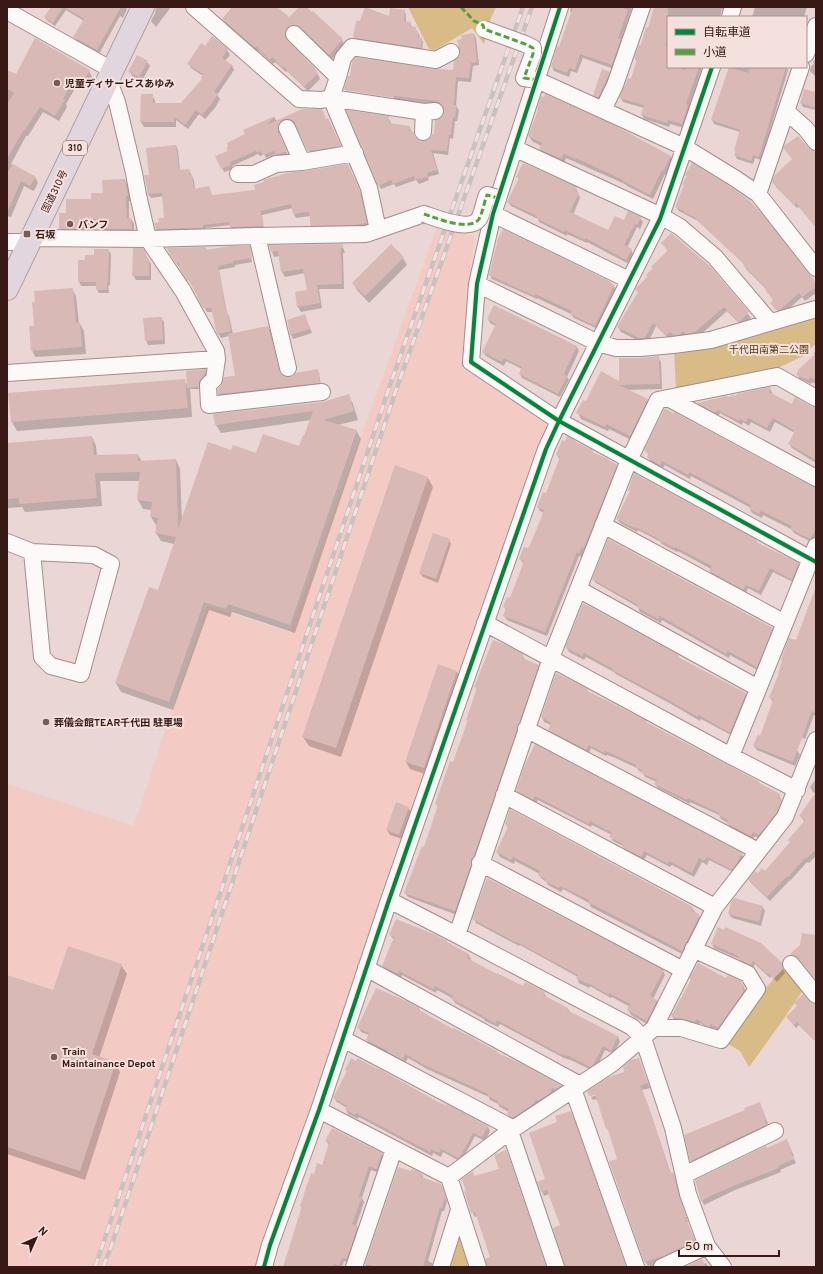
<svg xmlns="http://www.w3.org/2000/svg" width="823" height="1274" viewBox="0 0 823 1274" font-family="Overpass,'Noto Sans JP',sans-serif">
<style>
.built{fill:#f4cac5}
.green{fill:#d8bb86}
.shadow{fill:#0003}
.building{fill:#d9b9b6}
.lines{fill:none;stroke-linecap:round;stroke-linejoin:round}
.minor-casing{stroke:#a48c8a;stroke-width:18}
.highway-casing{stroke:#b19ea5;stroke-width:24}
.minor{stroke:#fcf9f9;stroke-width:16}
.highway{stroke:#e2d6de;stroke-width:22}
.rail-casing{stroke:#c7c1c0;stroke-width:4.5}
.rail{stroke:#f4e1de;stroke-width:3;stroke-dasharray:9;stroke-linecap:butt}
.minor-bridge-casing{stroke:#a48c8a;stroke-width:18;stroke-linecap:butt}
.minor-bridge{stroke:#fcf9f9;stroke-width:16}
.quiet{stroke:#53a140;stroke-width:3;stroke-dasharray:6 3;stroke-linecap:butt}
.cycleway-casing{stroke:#f4e1de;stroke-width:6}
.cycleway{stroke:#00873e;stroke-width:4}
.poi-dot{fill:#775b58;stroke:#f4e1de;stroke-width:1.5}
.labels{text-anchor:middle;stroke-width:4;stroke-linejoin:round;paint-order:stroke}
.shield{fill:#f4e1de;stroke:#715551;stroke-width:1}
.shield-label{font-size:9px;font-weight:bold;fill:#391915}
.poi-label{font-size:10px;font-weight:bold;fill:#391915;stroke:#f4e1de;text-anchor:start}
.street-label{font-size:10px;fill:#391915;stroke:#f4e1de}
.park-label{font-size:10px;fill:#4d3a03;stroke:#f4e1de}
</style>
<rect width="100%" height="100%" fill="#ead6d4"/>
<path class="built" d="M438,224L475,237L470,269L464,365L550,423L367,939L256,1267H7V784L134,826L150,776L207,606L290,632Z"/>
<path class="green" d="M408,7H496L490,20L484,44L472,28L435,50L429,49Z
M816,312V343L805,355L776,369L676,390L674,348Z
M786,965L803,990L785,1017L749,1067L740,1051L725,1042L763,991Z
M458,1220L475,1264L469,1267H444Z"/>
<path class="shadow" d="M52,7H126L127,9L123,18L120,16L99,54L77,41L75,37L84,21L66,10L55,26L48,21L45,18Z
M156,7H171L156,27L151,21L155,13Z
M233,7H276L290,19L301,7H305L323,22L342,40L345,45L332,59L304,32L300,30L290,33L287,38V42L315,69L320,79L308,91L287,71L286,72L275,62L273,64L259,51L258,52L226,24L223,19Z
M571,7H632L621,41L623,44L614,69L583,58L577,73L571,71L569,77L554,71L552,67L560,48L572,13L570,11Z
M655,7H727L726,10L722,9L720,17H668V67L702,68L689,107L690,110L684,128L670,124L669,127L644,119L642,115L644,108L623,102L621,98L631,80L637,61L635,58L648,29Z
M755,7H807L804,17H752Z
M404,11L406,14V22L410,23L412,27L415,28L420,36L419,38L421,39L423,42L422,51L357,41L354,37L360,22L390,18Z
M474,34L476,38L479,65L473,66L471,82L458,81L456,106L459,110L457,121H455L453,139L450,138L448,155L433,153L439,174L428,177L429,180L419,184L416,180L396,187L394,184L381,189L379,185L388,117L390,121L391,124L409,127L416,139L423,142L428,141L435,135L441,120L444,116L445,108L441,105L348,94L347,92L393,99L394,97L347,90V91L345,89L435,70L453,71L460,58L463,40Z
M206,48L227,50L230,55L225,61L232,65L234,70L217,95L220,99L215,108L205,119L199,114L188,129L176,120V127H144L141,122L152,95L155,100V104H181L203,79V76L191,68L189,64Z
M816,58V77L810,71L811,66L814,64L813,62Z
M147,62L150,66L142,81L132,76L130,72Z
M730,67H786L788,70L761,160L755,158L753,164L737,159L735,155L736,152L735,149L740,132L714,124L712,120Z
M7,71L16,75L89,71L92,77L84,90L77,85L66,104L67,107L59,121L43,112L28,136H26L11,164L35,177L38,183L34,191L24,186L11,217L7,216Z
M609,72L611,77L601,101L597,100L594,95Z
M816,93V110L803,107L801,103Z
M302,110L330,123L342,149L311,155L298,126L295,124L290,122L281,126L279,132L280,137L288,155L279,158L276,154L266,158L264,154L260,156L258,154L232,166L233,169L224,172L217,157L229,151L247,135L245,131L274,117L277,121Z
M538,110L670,156L673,161L666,175L665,174L653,199L627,186L625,184L566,158L564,164L543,154L540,149L541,146L532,141L529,136L538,111Z
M176,146L178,150L180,171L189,170L194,180L195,190L209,187L212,196L256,190L348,165L362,196L368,227L314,229L311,225L310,216L296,218L294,214L293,208L262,215L264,230L233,231L230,225L205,228V232L159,233L156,229L160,223L165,219L164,196L151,198L148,194L150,176Z
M808,149L816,154V227L799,207L797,208L776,187L773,182Z
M517,177L576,188L580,198L573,215L609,231L640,218L643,222L640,229L637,227L627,248L631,250L633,254L629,264L587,242V243L567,234V236L539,222L538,219L511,206L508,202L519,179Z
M125,180L128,186L131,201H129V219H131L134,224V235L106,234L103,229V224L84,225V234H63L60,228L67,214Z
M683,184L816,285V293L805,301L802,297L783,314H780L774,307V301L769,294L766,290H767L746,269L744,264L698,221L679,211L676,207L684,186Z
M662,243L711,268L751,318L742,326L727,311L698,337L690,338L686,335L682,339L678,340L674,336L670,340L656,326L648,343H643L621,332L618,327L648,277L647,275L668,251Z
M342,245L345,253H343L344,289H319L322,308L301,312L298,307L296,293L308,291L305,273L285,277L282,272L279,256L274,257L270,246Z
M249,247L251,250H249L252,262L235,265V267L219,270L227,313L229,316L233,334L268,327L270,330L280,374L285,378L317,370L319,373L321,386L221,397L219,394V389L237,376L229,336L221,338L216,330L213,312H207L192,284H191L181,267H179L171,255L206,248L207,251Z
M108,250L111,254L110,285L108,286L109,293H99L97,290V286H81L79,282L85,261Z
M145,254L151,264V280H136L133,275Z
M403,258L407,265L369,303L357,290L353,283Z
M490,275L613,285L616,290L598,329L574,318L571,314L537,298V299L492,279Z
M72,289L76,296L79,324H80L84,331L86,354L35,357L32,350L35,327Z
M494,306L577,347L579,351L567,377L569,380L560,397L522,378L520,374L522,369L506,361L504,366L486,356L483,352L496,326L490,323L488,319Z
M305,316L312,333L293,339L291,335L288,321Z
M161,318L164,322L165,344L148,345L146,340Z
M816,351V384L812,382L811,384L800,379L798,375L815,355L814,353Z
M658,357L661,362L662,389L627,390L647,400L650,405L633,441L609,429L608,431L581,419L578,413L586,403L620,382Z
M205,370L206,372V377L200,383L199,389H190L192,417L17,431L12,422L9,394L184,380L188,387Z
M770,389L773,394L772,395L792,406L816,408V422L800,416L794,432L816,440V463L792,448L789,444L795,433L775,422L770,432L751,422L749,426L743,422L742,425L720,413L718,417L700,407L698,403L736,398Z
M348,395L353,404L358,420L338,425L356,430L361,439L295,633L232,612L230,617L209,610L173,710L121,692L116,683L158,591L174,544L161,541L156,533L157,526L156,525L151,517L152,510L143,509L138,500L140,481H100L102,506L25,512L22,507L8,508L7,444L92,437L96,446L97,456L138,455L142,462L176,460L180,469L182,520L232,452L257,454L300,447L305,437L311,420L221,433L216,425L323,403Z
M645,450L816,488V541L813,543L794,533L791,529L763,515L762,518L752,513L750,509L751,508L691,476L690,479L665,465L662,469L652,464L648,457L649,455Z
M592,451L593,454L616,465L619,470L587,552L584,550L582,557L579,556L547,636L507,620L504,616L506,610L504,607L510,599L524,564L520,559L528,550L544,513L540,511L538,507L546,494L560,460L557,455Z
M428,478L433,487L341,757L309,746L303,737Z
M629,490L756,541L758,544L798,564L801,569L795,583L773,572L761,595L748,588L746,593L713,576L710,571L711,569L678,551L677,552L662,544L661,542L638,530L637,532L620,523L617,519L630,492Z
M449,540L451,544L438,583L423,577L420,573Z
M593,579L772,628L775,633L759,671L730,655L729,658L662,620L661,623L640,612L638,607L596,583Z
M816,588V716L814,715L805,739L771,722L773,702L770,698L796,642Z
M566,647L678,656L679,659L745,694L748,699L733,736L701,719L700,721L673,705L616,674L614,672L586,657L584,660L569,652Z
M522,655L525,660L538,665L541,670L457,915L408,897L405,893L424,848L439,808L436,804L454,763L468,721L467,719L477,690L476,687Z
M439,666L457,672L461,679L428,775L410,769L406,762Z
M587,690L589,693L646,722L647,724L759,783L761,785L779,795L783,804L779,817L761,839L755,836L753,840L730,828L728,823L721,819L719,815L690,802V804L658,788L655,784L657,782L645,777L643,773L639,771L637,768L613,757L607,755L606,756L591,748L589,753L551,734L549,730L551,725L544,722L542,717Z
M761,737L797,750L800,755L795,766L757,750L754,746Z
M816,779V856L809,863L807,862L790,881V880L770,901L752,884L749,880L765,872L791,843L805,822L800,816L816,794L813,792L810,787Z
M517,791L741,854L744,858L735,873L709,860L707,865L702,862L694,877L672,865L670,867L647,855L643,861L626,851L623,846L613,841L611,837L612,835L592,825L591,827L538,800L536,804L520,795Z
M408,808L411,812L402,839L390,835L387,830Z
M506,824L692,908L702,920L684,955L591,907L589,903L563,889L561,892L548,885L546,881L542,879L539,875L540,874L515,861L514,864L500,857L497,852L508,828Z
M762,906L765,911L761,926L732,918L729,914Z
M474,919L663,971L665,975L653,999L657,1001L659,1005L649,1025L631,1015L628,1010L630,1007L612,997L611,998L590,986L589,988L579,983L577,978L578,977L520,945L519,946L476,923Z
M390,935L447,943L468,954L471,959L470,961L523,988L526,983L544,993L547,998L568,1009L570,1012L618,1037L620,1041L614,1054L605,1050L596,1069L593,1071L573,1061L564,1058L500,1024L498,1027L485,1021L484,1019L455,1003L452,998L437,990L436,993L402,975L401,978L386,970L383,966L394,940Z
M712,944L781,964L785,973L777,982L771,976L770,978L755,964L753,968L741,963L739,959L714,948Z
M121,965L127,974L99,1058L115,1063L120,1072L85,1180L7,1154V976L54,992Z
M690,979H726L741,982L746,992L720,1032L714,1028L712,1030H710L700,1023L698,1026L675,1021L672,1016L692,981Z
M795,1003L816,1005V1038L814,1040L799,1025L796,1028L787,1017L798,1007Z
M419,1009L421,1012L453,1030L496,1051L497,1053L526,1067L561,1086L563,1090L559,1093L555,1091L552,1098L516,1121L510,1118L508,1114L509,1112L500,1107L498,1104L490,1100L489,1097L427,1069L408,1058L405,1063L391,1056L390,1054L369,1044L367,1040L369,1035L361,1032L359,1028Z
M638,1059L650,1088L642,1090L650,1111L671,1174L673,1173L675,1178L681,1202L688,1222H687L696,1243L656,1267H651L650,1265L648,1266L645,1261L618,1159L610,1133L607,1129L598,1099L593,1100L591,1097L600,1094V1092L590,1096L589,1092L626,1073Z
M334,1098L438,1103L447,1106L488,1127L490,1131L485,1141L475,1136L461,1162L443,1152L441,1157L433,1153L432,1156L359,1117L358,1119L348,1114L346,1109L347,1108L337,1102Z
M762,1108L768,1124L766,1125L768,1129L694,1165L691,1161L686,1136Z
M573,1116L626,1267H579L561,1226L549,1194L544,1196L542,1191Z
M332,1130L382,1154L384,1158L379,1173L371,1170L362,1198L364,1202L356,1226L360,1231L349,1263L344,1261L342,1267H283V1266H284L302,1208L301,1206L314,1176L323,1166L329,1145L326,1141Z
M789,1145L794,1156L793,1157L796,1163L780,1170L781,1172L735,1190L706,1204L704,1205L702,1201L696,1181L767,1149Z
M506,1151L508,1155L546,1267H488L491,1258L477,1216L475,1217L472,1212L467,1194L472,1173L475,1177L500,1169Z
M399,1168L412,1172L415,1171L422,1175L424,1179L441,1185L443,1189L447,1202L444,1211H442L428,1261L432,1263L434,1267H365Z
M706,1263L708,1267H692L703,1264Z"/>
<path class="building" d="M51,7H63L53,23L44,17Z
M64,7H121L97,50L73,37L84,19Z
M232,7H277L289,17L299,7H307L312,12L313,11L343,39L329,55L300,27L297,25H292L287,28L285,32V36L287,40L315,68L314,69L318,73L304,87L284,67L283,68L272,57L270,60L256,46L255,48L222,19Z
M365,7L389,16L390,8L405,10L404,21L411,22L410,26L416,27V31H418V37L422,38L421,48L353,38L355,26L357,20L360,21Z
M573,7H620L628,10L618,38L621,39L612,65L580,54L575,70L569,68L567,73L551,67L557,46L559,47Z
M654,7H668V36L665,46L668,47V67H675L686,70L687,67H699L686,104L688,105L682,124L668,120L667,123L641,115L644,105L619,98L628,78L631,79L637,59L634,58L639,45H641L646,27L648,28Z
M474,33L477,62L471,63L469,78L456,77L454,105H457L455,118L453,117L451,135H449L447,151L431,150L437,170L427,173L428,177L415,180L414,176L393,184L391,180L378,186L346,110L389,116V123L410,126L409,131L414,132V136L418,140L423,141L428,140L431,137L432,134H434L435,120L440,119L443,115L444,110L442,105L438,101L395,96L389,97L345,90L344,89L348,76H350L352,62L356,57L435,69H439L453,70L454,61L459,57L460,53L457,40L462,39L461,35Z
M212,36L228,49L222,58L232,65L214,92L218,94L212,103L202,115L196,110L185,125L174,117V122H140L141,94H153V103H181L202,79L201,78L203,74L187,64L201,43L205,46Z
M35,38L90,70L81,85L74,80L63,99L65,100L55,116L40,107L24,131H23L7,159V104L14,93L7,89V70L16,74Z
M137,55L148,61L139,77L128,72Z
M729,67L748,73L750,67H786L759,157L753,155L751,161L734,155L736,150H734L740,130L711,120Z
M602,69L610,72L598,98L593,95Z
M804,89L816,92V108L800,103Z
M545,94L614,125L671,156L663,171L662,170L650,195L623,181V180L576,158V159L564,154L561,159L539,149L542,143L528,136L538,110H537L541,96L544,97Z
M302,109H322L326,119L328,118L341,146L308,151L295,124L293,121L288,119H284L280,122L278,127V132L287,151L276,155L274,151L263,155L261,151L257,153L256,151L230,162L231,165L221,169L215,156L228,151L226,148L228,147L227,143L245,134L243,130L275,116L267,125Z
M798,136L809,148L816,152V228L796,203L794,205L772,182L774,176L792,159L783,148L784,146Z
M176,145L179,170L189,169L190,175H192L194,189L209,186L212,195L255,190L254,185L264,182L263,180L288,173L304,171L348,164L360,191L367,223L354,225L311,226L309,212L293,214L291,204L261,211L263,226L230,227L229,222L203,225V228L156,229L154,223L159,222L158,218H164L162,193L148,194L144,175H149L146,148Z
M523,163L577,187L575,191L579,193L570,212L608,230L615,216L624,220L628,211L641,217L637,225L635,224L624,245L632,249L626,260L585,238V240L565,230L564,232L536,218L537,216L507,202L519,178L516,177Z
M692,163L731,187L748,199L761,213L811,276L816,283V287L802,297L799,293L780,310L777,311L770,303L774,300L765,290L767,289L743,265L744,264L694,217L684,212V211L675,207L684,185L682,184L687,176L685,175L686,173Z
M13,164L36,177L30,186L21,181L7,213V173Z
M125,179L128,196H126L127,218H131L132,229H102V219H81V229H59V213H66V199H91V193H103L102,180Z
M503,229L611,282V283L614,285L595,326L570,314L572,311L535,294L534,296L489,275L497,243V241Z
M671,233L711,267L749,312L739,322L724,307L695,332L686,334L683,331L679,335H674L670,332L666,336L653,323L645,338H639L617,327L638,292L635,289L648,276L646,275L653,268L651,267L668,250L661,243Z
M343,244V248H341L342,284L317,285L320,303L297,307L295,292L307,290L303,269L281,272L278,251L271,252L269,245Z
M391,244L404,257L365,296L352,283Z
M229,246H250L252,258L233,261V263L218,266L226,311L227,310L231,331L217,334L216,330L211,308H203L198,299L197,294H196L189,280L187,281L180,270L179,263H176L168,251L167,248L206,247V250Z
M133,248H143L146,253V258L149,259V276H132Z
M94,249H109L108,281V283H107V290H96V282H78V260H85V255H94Z
M73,288L76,323H80L82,347L31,351L29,326H34L32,302H35L34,291Z
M494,305L577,346L564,374L567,376L558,394L519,374L522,367L504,358L502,362L482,352L496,324L487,319Z
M305,314L310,329L290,335L287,320Z
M158,317H162L163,340L145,341L143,318Z
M268,326L279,370L281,374L285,377H290L294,375L296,373L318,369L320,383L218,394V389L221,385L224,377L235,376L228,334Z
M816,353V380L810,377L809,380L796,375L799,369Z
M659,356L660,384L619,385L648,399L630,436L606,424L605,427L576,413L583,400L586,401L601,371L619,381V358H640Z
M206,369L205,374L199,381V387L187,388L186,371Z
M185,379L188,408L11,422L8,393Z
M769,387L771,389L769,392L792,404L795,397L811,406L816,407V460L788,444L795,431L773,418L767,428L748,418L746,422L741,419L739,421L717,410L715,413L697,403L726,396L728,397L733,395L735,396L737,394Z
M349,394L354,411L323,420L357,430L290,625L228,604L226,609L204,602L169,702L115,683L149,587L158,590L176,537L155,533L158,518L150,517L152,502L137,500L140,472L95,473L97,498L19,504V498L7,499V443L92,436L94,455L138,454V461L176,459L178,529L208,442L231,450L233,445L256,453L263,434L299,446L303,435L304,436L313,411L215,425L213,414L323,402Z
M665,408L673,413L674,412L811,486L816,487V529L811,538L810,539L790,529L792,526L761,511L759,514L749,509L751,505L689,472L688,475L662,461L660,465L649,459V458L647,457L649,453L644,450Z
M567,436L576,441V442L593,450L592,452L606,458L617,465L584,548L582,547L579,553L577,552L545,632L503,616L506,608L503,607L507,597L510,598L524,561L519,559L524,547L528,548L529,546H530L544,510L537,507L543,492L546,493L560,457L556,455L562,440L565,441Z
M395,465L428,477L336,748L302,737Z
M634,473L757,540L756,542L799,563L792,580L770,568L759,591L746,585L743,590L709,571L712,566L675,547V548L658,540L659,539L635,527L634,528L616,519L630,491L628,490Z
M433,533L450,539L436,579L419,573Z
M608,539L773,628L757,667L728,651L726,654L660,616L658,619L637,607L638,605L592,579Z
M815,589H816V713L812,711L793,762L753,746L758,734L760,736L773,700L769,698L779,673H778L782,661L781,660L786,645L789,638L796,640Z
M583,603L679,655L678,657L746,693L730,733L699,715L698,717L670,701L612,670L613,669L584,653L582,656L565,647Z
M493,640L506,645L523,654L522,658L539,665L474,856L471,859V865L455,911L404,893L422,846L424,847L438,805L435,804L450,761L453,762L468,720H466L477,688L474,687Z
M438,664L457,671L424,768L405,762Z
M556,673L588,689L587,691L610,702L647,721L646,722L760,782L759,783L780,794L778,798L782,800L777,812L759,835L753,832L751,836L726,823L728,820L718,815L719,813L688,798L687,800L654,784L657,780L641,773L642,770L635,767L636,765L610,753L605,751L604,753L589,745L586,750L548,730L551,723L541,717Z
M535,744L742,853L737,863L732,870L707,857L704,861L699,858L692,873L669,861L668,864L644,851L641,857L622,847L623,844L609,837L612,833L590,821L589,824L535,796L533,800L516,791L525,764Z
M816,792V849L806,859L805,858L788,877L787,876L767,897L748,880L755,871L758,873L762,868L765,871L790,842L788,840L805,820L799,816Z
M396,802L409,807L399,835L386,830Z
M510,809L693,907L691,910L700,915L682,951L588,902L589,900L560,886L559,888L544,881L545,879L538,875L540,871L513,857L511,860L496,852L507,829L508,826L505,824Z
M487,878L664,970L650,996L657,1000L647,1021L627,1010L630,1004L609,993V995L588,983L587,984L576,978L578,975L517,942V943L472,919Z
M734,898L763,906L759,922L728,914L731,902Z
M396,919L436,935L447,941V942L469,954L467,958L497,974V973L523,986L525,982L545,992L543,995L568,1008L567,1010L618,1036L611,1051L603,1046L593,1065L590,1067L569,1056L560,1054L497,1020L496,1024L482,1016V1015L451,999L453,996L435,986L433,989L399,971L398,974L382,966L394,937L389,935Z
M718,927L724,930L725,927L761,943L782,963L783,969L774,978L768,973L767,974L753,961L751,965L738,959L739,957L732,953L711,944Z
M802,933L816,935V980L798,958L790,954L800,945Z
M68,946L122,964L92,1054L116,1062L80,1171L7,1147V975L53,990Z
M698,963L726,978L728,975L741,981V983L744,986L743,990L744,991L718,1028L711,1024L709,1027L706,1026L697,1019L695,1022L684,1019L675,1018L671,1016L691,980L689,979Z
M376,988L409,1002L420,1008L419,1010L453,1029V1028L474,1038V1039L497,1051L496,1052L526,1066L561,1086L556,1089L552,1088L550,1093L538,1101L536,1100L533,1104L513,1118L507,1114L509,1109L497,1103L498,1101L487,1096L488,1094L424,1065L405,1054L403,1060L387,1052L388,1051L366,1040L369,1033L357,1028Z
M803,994L809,1001L812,1004H816V1042L797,1022L794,1025L786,1017L797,1006L794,1003Z
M351,1058L356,1061L357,1058L378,1069V1068L438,1102L446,1105L447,1104L488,1126L482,1137L473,1133L460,1157L458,1158L441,1149L439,1153L431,1149L430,1152L356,1113L355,1115L345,1109L347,1106L333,1098L347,1071L345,1070Z
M639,1058L648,1083L640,1086L648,1105L670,1173L673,1172L679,1196L686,1217L685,1218L694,1239L692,1240L693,1242L664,1256L644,1262L609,1161L617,1159L608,1129H606L595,1094L589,1096L587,1091L609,1077L624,1072L623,1067L631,1060Z
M760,1102L766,1120H765L766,1125L690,1161L684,1135L745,1110L744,1108Z
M571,1111L626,1267H565L553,1228L560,1225L547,1190L541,1192L537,1182L545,1179L529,1133L557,1122L555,1116Z
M332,1128L382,1153L377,1169L369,1166L359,1196L362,1197L352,1224L358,1226L347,1259L342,1258L339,1266L334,1264L332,1267H283L302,1206H300L311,1173L314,1174L317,1163L322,1165L329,1143L325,1141Z
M787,1139L792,1152H791L794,1159L778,1166L779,1168L733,1186L704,1199V1200L701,1201L695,1180L766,1146L767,1148Z
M506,1150L546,1267H487L485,1259L490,1257L475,1212L471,1213L464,1191L466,1192L462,1179L473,1171L474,1176L499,1169L494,1155Z
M398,1167L411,1171L412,1169L415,1170L422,1174L421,1177L441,1184L445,1197L442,1208L440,1207L423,1267H376L365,1264Z
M702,1259L706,1267H690L689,1265Z"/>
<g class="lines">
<defs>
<path id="minor" d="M194,7L299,99L321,100L331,98L424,112L435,111
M560,7L493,214L477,284L471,362L559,421L816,562
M7,11L112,70
M730,17L733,7
M294,34L338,77
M806,54L816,26
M108,79L117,102L134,173L138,195L148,239L183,291L216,351L217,359L214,379L208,385L209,405L322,392
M537,80L684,147L736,179L758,194L816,268
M603,110L615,85L642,7
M786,111L806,129L816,142
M287,128L302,162
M423,132L424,112
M514,148L661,216L680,227L715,257L770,322
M238,174H254L276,164L302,162L355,153
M758,194L801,67
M493,214L629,280
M378,230L369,188L331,98L338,77L343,58L352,47L436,60L451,52
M257,236L288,368
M31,238L148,239L257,236L366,234L424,214
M7,242H22L30,240
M477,284L598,343L616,348H640L673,345L711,340L816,309
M7,373L217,359
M668,398L816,478
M603,525L785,623
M7,542L32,552L94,555L111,564L81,674L51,666L42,657L32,552
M578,589L758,688
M485,623L731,756L797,790
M526,729L758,851
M731,756L816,546
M504,795L715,907
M480,863L683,970
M389,900L457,935L632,1027L643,1038L673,1128L688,1194L707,1246L723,1267
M457,935L551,658L629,460L658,400L777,376L816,398
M791,964L816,995
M366,968L580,1085
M654,1028H681L721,1040L757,989L748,974L693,949
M343,1039L514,1129
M573,1089L636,1267
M319,1110L449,1177L510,1131L613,1063L654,1028L715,907L785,817L816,740
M510,1131L556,1267
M684,1175L775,1131
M449,1177L478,1267
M264,1267L270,1245L319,1110L389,900L546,449L559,421L660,219L712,67
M354,1267L394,1149
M441,1267L459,1210
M662,1267L707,1246"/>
<path id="highway" d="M7,289L143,7"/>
</defs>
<use href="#minor" class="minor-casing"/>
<use href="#highway" class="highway-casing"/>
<use href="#minor" class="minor"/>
<use href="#highway" class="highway"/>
<defs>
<path id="rail" d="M95,1267L103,1244L388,391L523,7
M103,1267L111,1247L395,393L532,7"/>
</defs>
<use href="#rail" class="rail-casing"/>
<use href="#rail" class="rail"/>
<defs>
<path id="minor-bridge" d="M484,29L525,44L533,48V54L524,78L537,80
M424,214C436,218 470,232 479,219C483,212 484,202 487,195L498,198"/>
</defs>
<use href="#minor-bridge" class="minor-bridge-casing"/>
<use href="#minor-bridge" class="minor-bridge"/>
<path class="quiet" d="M461,7L474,21L483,25L484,29L525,44L533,48V54L524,78L537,80
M424,214C436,218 470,232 479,219C483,212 484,202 487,195L498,198"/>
<defs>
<path id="cycleway" d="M560,7L493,214L477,284L471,362L559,421L816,562
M264,1267L270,1245L319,1110L389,900L546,449L559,421L660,219L712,67"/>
</defs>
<use href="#cycleway" class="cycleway-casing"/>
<use href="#cycleway" class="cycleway"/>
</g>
<g class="poi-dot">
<circle cx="57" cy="83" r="4"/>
<circle cx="70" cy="224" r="4"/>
<rect x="23" y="230" width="8" height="8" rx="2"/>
<circle cx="46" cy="722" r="4"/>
<circle cx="54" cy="1057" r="4"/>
</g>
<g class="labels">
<rect class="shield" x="63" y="141" width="24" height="14" rx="3"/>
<g class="shield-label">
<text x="75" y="151">310</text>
</g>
<g class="poi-label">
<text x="65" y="87">児童ディサービスあゆみ</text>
<text x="78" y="228">バンフ</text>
<text x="35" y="238">石坂</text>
<text x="54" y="726">葬儀会館TEAR千代田 駐車場</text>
<text x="62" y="1055">Train<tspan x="62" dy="12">Maintainance Depot</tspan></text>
</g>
<g class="street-label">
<text transform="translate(54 191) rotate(-64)" y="4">国道310号</text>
</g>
<g class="park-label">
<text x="769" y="353">千代田南第二公園</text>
</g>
</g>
<rect width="823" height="1274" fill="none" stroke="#391915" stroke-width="16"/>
<rect x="667" y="16" width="140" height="52" fill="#f4e1de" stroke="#a9918e"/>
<rect x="675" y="29" width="20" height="6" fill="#00873e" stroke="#a9918e"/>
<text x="703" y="36" font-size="12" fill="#391915">自転車道</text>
<rect x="675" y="49" width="20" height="6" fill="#53a140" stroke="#a9918e"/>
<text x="703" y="56" font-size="12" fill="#391915">小道</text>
<g transform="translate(36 1238) rotate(45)" stroke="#f4e1de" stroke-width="3" paint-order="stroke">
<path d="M0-3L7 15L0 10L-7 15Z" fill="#391915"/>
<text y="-6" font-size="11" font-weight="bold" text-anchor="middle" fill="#391915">N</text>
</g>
<path d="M679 1250v6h100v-6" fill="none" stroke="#391915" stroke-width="2"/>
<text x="685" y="1250" font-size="12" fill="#391915" stroke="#f4e1de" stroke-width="3" paint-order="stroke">50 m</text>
</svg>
